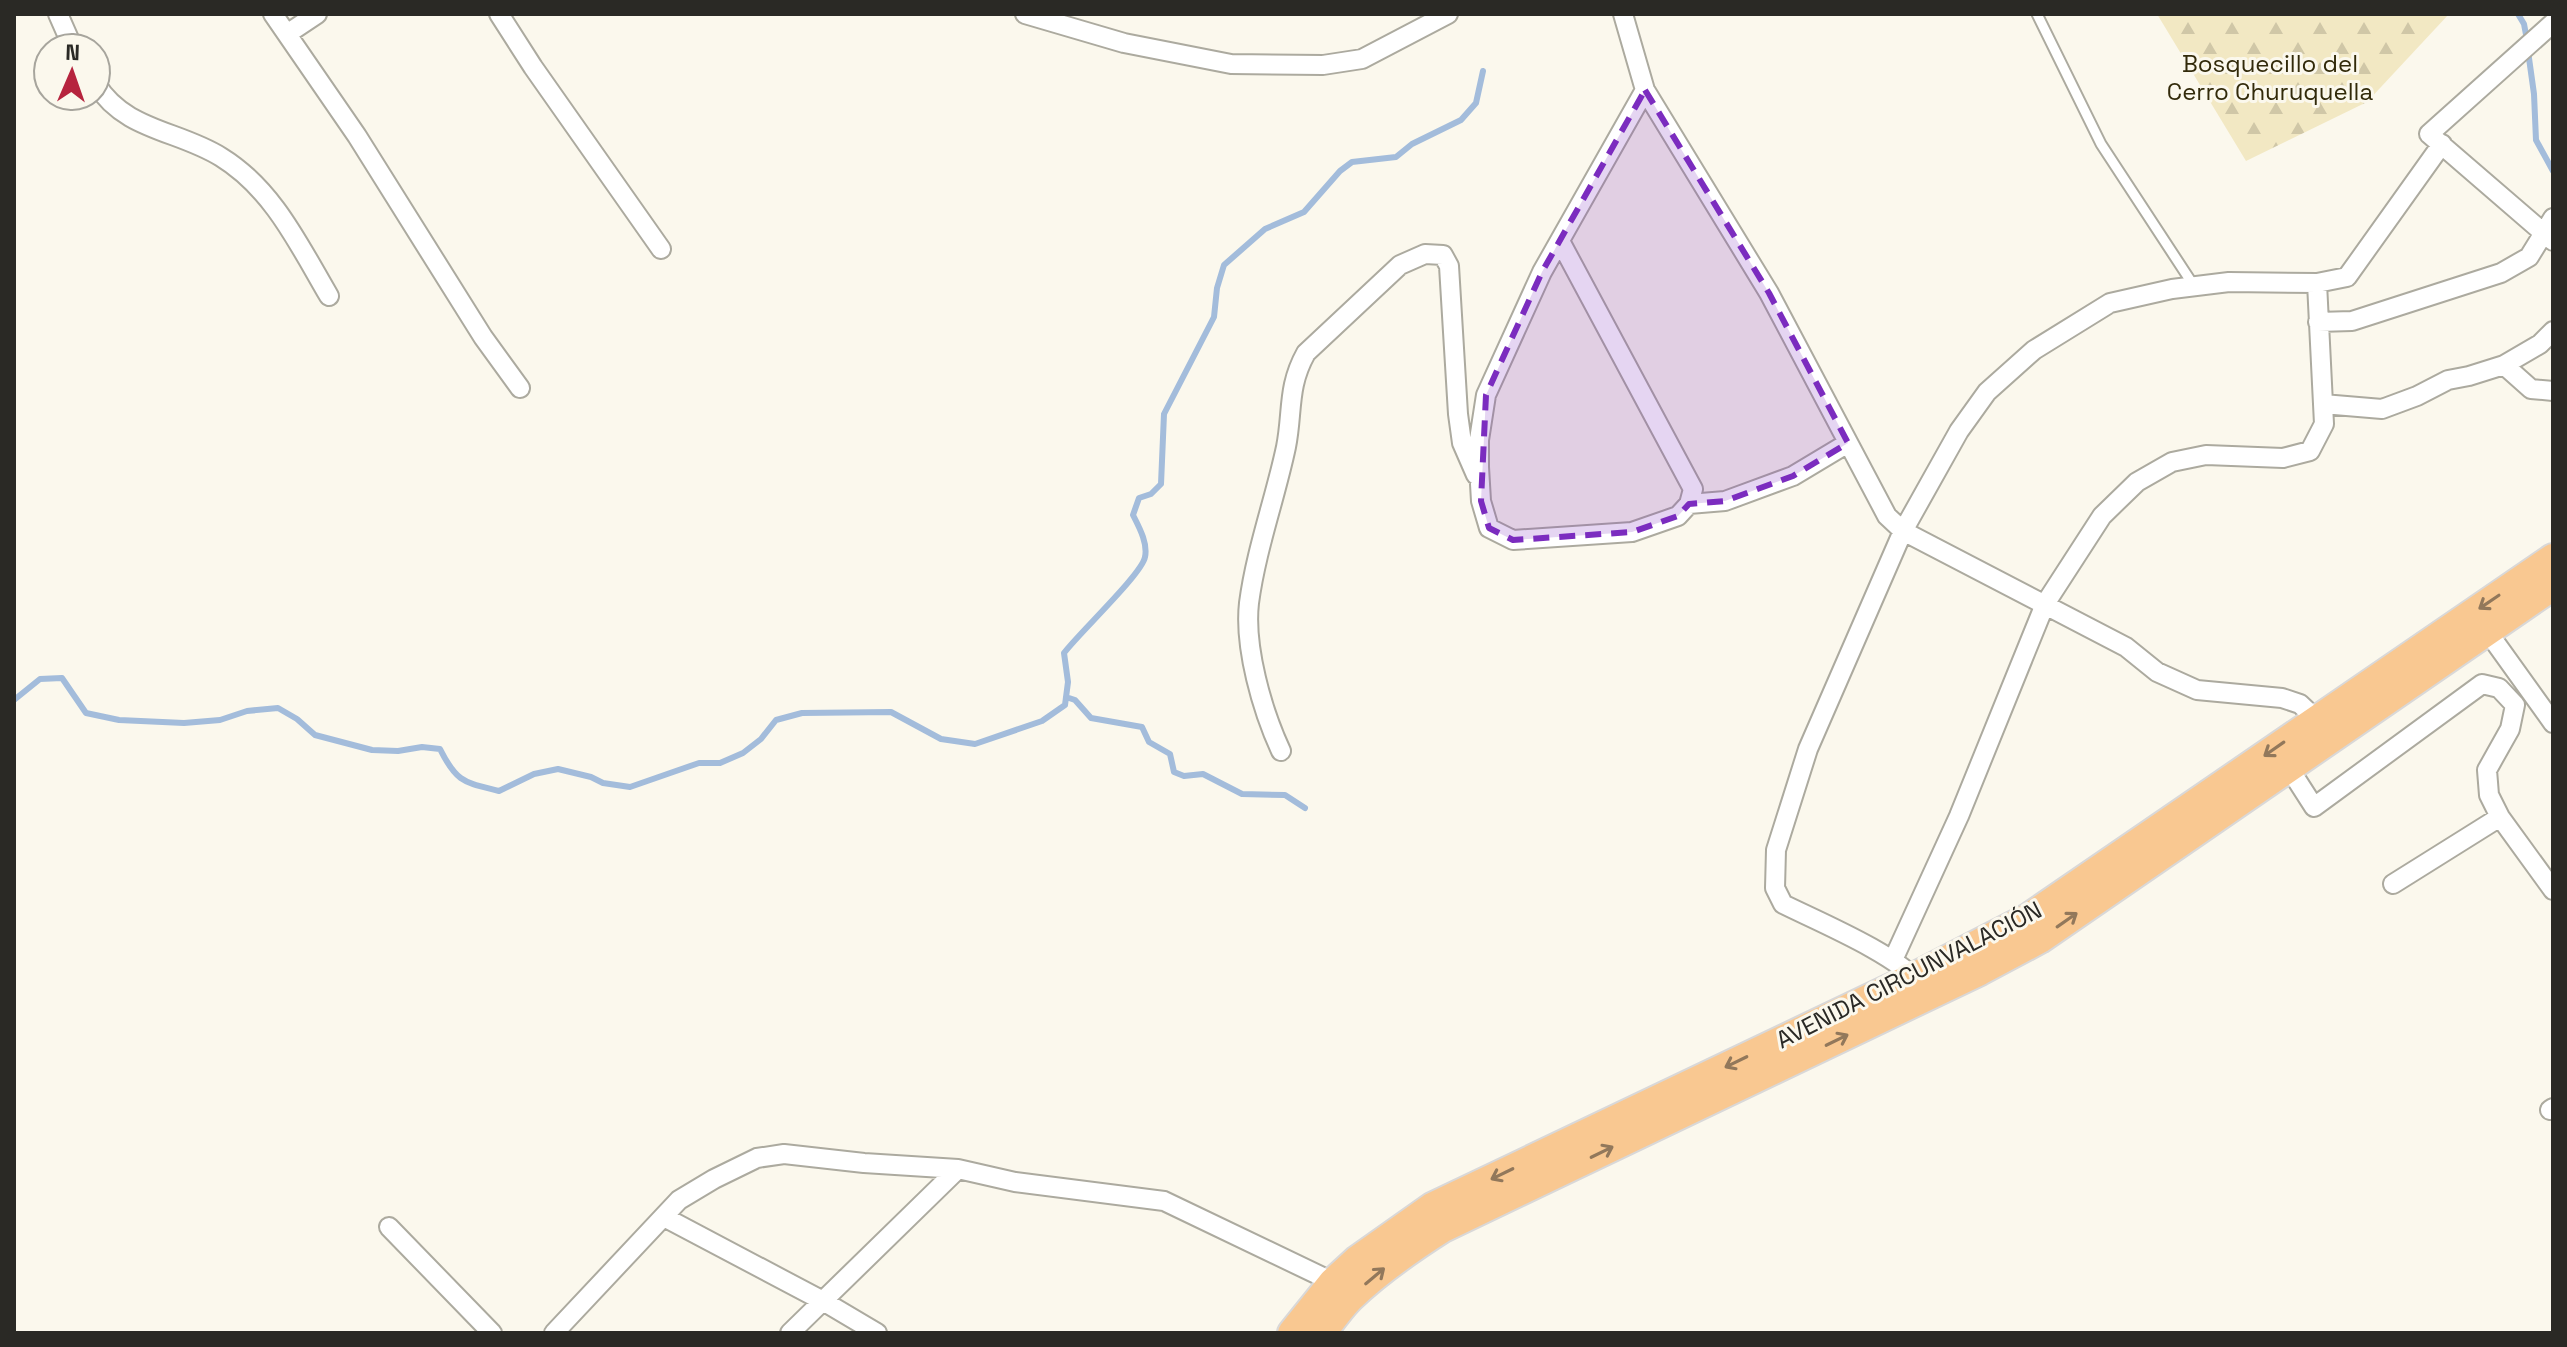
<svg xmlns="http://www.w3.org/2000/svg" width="2567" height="1347" viewBox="0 0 2567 1347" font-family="'Space Grotesk',sans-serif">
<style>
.forest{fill:url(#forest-firs)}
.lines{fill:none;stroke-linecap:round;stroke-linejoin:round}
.stream{stroke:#a3bcdb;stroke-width:6}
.service-casing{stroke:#acaa9f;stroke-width:13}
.minor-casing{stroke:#acaa9f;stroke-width:22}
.primary-casing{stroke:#d9d8d8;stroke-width:32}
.service{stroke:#fff;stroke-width:9}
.minor{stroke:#fff;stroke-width:18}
.primary{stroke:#f9c891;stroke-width:28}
.oneway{stroke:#92785b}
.marked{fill:#7b2cbf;fill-opacity:0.2;stroke:#7b2cbf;stroke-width:6;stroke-dasharray:16 10;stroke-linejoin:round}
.labels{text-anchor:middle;stroke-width:6;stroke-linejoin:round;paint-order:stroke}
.park-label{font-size:24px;fill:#322a0a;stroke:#fbf8ed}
.street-label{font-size:24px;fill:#2a2925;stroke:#fbf8ed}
</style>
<defs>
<pattern id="forest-firs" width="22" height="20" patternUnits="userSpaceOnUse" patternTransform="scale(2)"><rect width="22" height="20" fill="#f2e8c3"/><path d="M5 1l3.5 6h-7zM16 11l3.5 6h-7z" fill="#d0c7a7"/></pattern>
</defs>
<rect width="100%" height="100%" fill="#fbf8ed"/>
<path class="forest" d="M2157,14H2449L2367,102L2246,161Z"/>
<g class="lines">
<path class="stream" d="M2518,14L2524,24L2527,40
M2528,51L2534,94L2536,140L2553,171
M1066,697L1075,700L1091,718L1142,727L1149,742L1170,754L1174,772L1184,776L1203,774L1242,794L1285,795L1305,808
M14,700L40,679L62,678L86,713L119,720L184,723L220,720L247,711L278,708L297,719L315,735L372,750L398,751L422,747L440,749C457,783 464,782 499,791L534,774L558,769L591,777L603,783L630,787L699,763H720L743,753L761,739L776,720L802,713L891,712L941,739L975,744L1042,721L1065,705L1068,682L1064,653C1079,633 1142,574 1145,557C1148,543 1139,527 1133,515L1139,498L1151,494L1161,484L1164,414L1214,317L1217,288L1224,265L1265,229L1304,212L1340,171L1352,162L1396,157L1412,144L1461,120L1476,103L1483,71"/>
<defs>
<path id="service" d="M2037,14L2101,144L2194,286"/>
<path id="minor" d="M58,14L73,48
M273,14L357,136L483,337L520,388
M499,14L533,67L661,249
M1025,14L1124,43L1231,64L1323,65L1362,59L1448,14
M1623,14L1645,90L1769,293L1887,516L1903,531L2126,647L2157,672L2197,690L2282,698L2300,704L2317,720
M2553,23L2429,134L2553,241
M287,34L317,14
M96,84C125,131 178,130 221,157C273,189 299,245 329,296
M1560,241L1693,489L1689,504L1678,516L1632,532L1513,540L1489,528L1481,501L1479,467V440L1486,395L1542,272L1645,90
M2318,322L2352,321L2501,273L2529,257L2553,218
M2504,365L2531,389L2553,391
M2323,404L2382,409L2417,396L2448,380L2469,376L2504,365L2540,344L2553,331
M1689,504L1725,501L1793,476L1848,443
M2487,631L2553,723
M1281,751C1262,710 1244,647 1249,603C1256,550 1275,499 1286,447C1293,412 1287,387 1306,353L1400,265L1425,254L1443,255L1449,266L1458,414L1462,443L1476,475
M2289,768L2314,807L2482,684L2499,688L2515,705L2510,729L2487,770L2489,795L2500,817L2553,890
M2393,884L2500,817
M1893,960L1959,816L2045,604L2102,516L2137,482L2172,462L2206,455L2283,458L2310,451L2324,424L2317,283
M1919,984C1901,956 1815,920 1783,904L1775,888L1776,850L1808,749L1903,531L1959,431L1987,392L2034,350L2110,303L2172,289L2229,282L2317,283L2347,277L2442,144
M2550,1110L2553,1108
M664,1217L823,1301L877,1333
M389,1227L492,1333
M554,1333L679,1200L714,1179L757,1158L784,1154L864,1163L958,1169L1015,1182L1164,1201L1333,1282
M790,1333L958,1169"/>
<path id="primary" d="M1292,1333L1333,1282L1357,1260L1432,1207L1914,977L2028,918L2553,558
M1322,1333C1331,1321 1340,1308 1350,1298C1378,1271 1410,1249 1443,1228L1980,971L2040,939L2553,586"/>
</defs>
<use href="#service" class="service-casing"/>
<use href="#minor" class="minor-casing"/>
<use href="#primary" class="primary-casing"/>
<use href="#service" class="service"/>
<use href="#minor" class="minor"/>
<use href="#primary" class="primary"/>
</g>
<defs><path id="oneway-shaft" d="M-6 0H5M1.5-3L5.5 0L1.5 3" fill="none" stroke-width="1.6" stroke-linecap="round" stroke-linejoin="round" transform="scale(2)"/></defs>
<g class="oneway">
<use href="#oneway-shaft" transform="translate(2489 602) rotate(146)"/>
<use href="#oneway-shaft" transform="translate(2274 749) rotate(145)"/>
<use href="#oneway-shaft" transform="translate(2067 920) rotate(-35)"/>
<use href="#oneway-shaft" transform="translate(1837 1040) rotate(-26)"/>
<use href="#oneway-shaft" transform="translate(1736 1062) rotate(154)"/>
<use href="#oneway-shaft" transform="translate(1602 1152) rotate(-26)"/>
<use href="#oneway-shaft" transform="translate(1502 1174) rotate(154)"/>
<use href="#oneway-shaft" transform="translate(1375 1276) rotate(-40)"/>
</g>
<path class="marked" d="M1645,90L1769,293L1848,443L1793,476L1725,501L1689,504L1678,516L1632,532L1513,540L1489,528L1481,501L1486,395L1542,272Z"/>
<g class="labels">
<g class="park-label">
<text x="2270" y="72">Bosquecillo del<tspan x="2270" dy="28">Cerro Churuquella</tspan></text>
</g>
<g class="street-label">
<text transform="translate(1909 975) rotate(-27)" y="8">AVENIDA CIRCUNVALACIÓN</text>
</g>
</g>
<rect width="2567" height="1347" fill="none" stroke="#2a2925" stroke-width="32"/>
<g transform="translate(72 72) rotate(2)"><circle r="38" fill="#fbf8ed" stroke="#a7a59d" stroke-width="2"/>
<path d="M0-6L14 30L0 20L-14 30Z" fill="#b6243e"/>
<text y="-12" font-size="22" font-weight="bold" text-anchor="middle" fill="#2a2925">N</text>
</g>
</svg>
